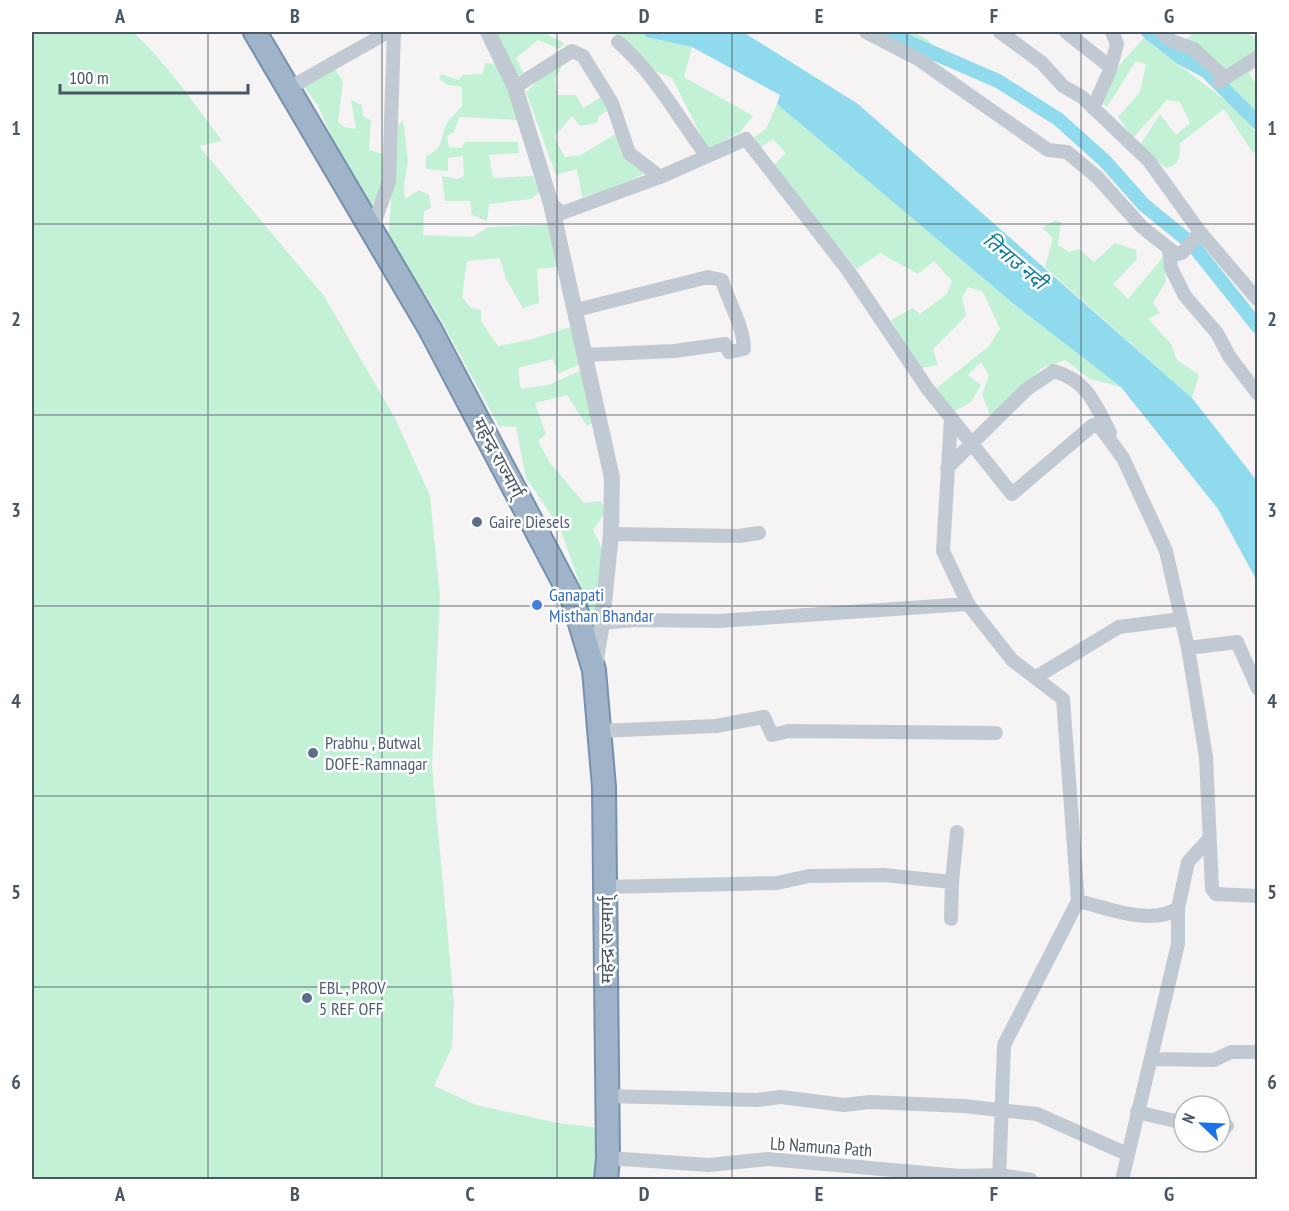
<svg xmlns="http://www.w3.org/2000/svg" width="1289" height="1211" viewBox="0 0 1289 1211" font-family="'PT Sans Narrow','Noto Sans Devanagari',sans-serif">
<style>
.green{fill:#c3f1d5}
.water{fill:#90daee}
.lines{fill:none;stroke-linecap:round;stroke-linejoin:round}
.canal{stroke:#90daee;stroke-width:14}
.trunk-casing{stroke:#7690ad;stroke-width:26}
.minor{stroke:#c1cad2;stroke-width:14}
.tertiary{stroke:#c1cad2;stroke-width:16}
.trunk{stroke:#9fb4c9;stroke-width:22}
.grid{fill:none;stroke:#4a5661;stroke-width:1.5;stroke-opacity:0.55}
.service-dot{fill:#5c6f8a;stroke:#fff;stroke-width:2}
.shop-dot{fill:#3f7fe0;stroke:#fff;stroke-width:2}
.labels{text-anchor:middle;stroke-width:5;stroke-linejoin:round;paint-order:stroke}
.street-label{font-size:18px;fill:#4a5661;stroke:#fff}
.service-label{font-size:18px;fill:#4e5e75;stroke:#fff;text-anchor:start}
.shop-label{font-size:18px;fill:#366cbe;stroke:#fff;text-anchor:start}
.water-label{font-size:20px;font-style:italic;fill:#0c7c9b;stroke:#fff}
.neatline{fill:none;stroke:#4a5661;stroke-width:2}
.grid-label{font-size:20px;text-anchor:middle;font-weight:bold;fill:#4a5661}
</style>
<rect width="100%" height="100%" fill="#f5f3f3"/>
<path class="green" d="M32,32H133C167,64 194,103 222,141L199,146L324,296L396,420L430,496L440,597L432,766L454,1003L452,1047L434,1086L476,1105L558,1123L599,1128L598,1179H32Z
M494,32H547L546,34L564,43L560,49L538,40L516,58L524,74L516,76Z
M612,32H643L647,37L692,47L684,77L753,116L740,132L708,149L672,78L657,72Z
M894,32C911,31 928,35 937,51Z
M1195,32H1244L1257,39V64L1249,74L1257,85V114L1223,80L1180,44Z
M1144,38L1234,107L1257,134V149L1253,153L1224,109L1180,143C1180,157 1180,165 1166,168L1140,145L1160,114L1176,135L1190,123L1180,102L1167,100L1133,138L1118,117L1140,92L1146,64L1136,61L1107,107L1099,99L1122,62Z
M485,63L500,64L519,120L459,117L454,132L447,136L449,147L461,148L465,142H518L519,153L489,155L493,178L533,176L540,192L531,199L489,204L487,221L472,215L470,201H445L442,176L457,179L464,176L463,156L448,158V171L426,169V156C443,149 440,140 446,125C449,119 457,112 462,106V87L448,85L439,79L441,74L458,80L463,75L483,74Z
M563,64L555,78L557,95H576L583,108L602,97L608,110L599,116L597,123L580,126L572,116L554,137L565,157L581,155L617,133L621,155L646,173L608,190L582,197L577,169L556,175L526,92L549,70Z
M334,67L343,82L338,122L344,127L356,129L351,100L362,105L363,116L371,120L369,150L387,155L381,197L371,206L334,142L318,106L302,84Z
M777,104L1015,305L1121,387L1090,379L1065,360L1042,368L991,418L982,394L989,376L981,362L968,375L981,385L971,402L954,412L934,390L989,346L1000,329L983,292L968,287L962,297L966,316L933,349L938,365L920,368L891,320L913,308L920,314L947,294L952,281L934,261L918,274L880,253L857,269L773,166L786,153L773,139L760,148L753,138L766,129Z
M403,120L408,160L404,186L405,199L419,190L429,195L431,208L424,211L423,235L473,237L488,227L548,225L558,267L537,269L539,303L523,308L506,279L500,258L467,261L462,297L471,308L481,310V321L498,346L529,340L571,327L580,364L558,374L553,359L518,368L521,389L548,385L580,371L595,421L587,426L567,395L535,403L546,434L538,441L550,463L584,503L601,501L606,512L593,530L603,550L601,613L594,623L560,528L526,478L516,427L499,426L435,309L388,240L397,127Z
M1055,220L1061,222L1058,245L1069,252L1079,249L1094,262L1115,243L1136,250L1137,259L1113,284L1128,299L1163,257L1166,281L1153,303L1160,313L1148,319L1171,344L1177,360L1199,375L1192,398L1045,267L1053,238L1042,228Z"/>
<path class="water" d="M643,32H743L858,104L1192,398L1257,481V581L1218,509L1121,387L1015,305L777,104L780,95L692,47L646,37Z"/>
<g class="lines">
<path class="canal" d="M885,32L998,81L1058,119L1105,161L1144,205L1192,244L1258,327
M1148,32L1180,57L1206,71L1258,123"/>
<defs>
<path id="trunk" d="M255,32L430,329L573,600L594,670L604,787L608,1158L606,1180"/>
</defs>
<use href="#trunk" class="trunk-casing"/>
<path class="minor" d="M866,32L918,59L1048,150L1067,152L1097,177L1142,227L1176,254L1182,253L1200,232
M1000,32L1042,63L1063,86L1082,97L1149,161L1200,232L1258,300
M1066,32L1109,66L1110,70L1093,108
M1161,32L1172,41L1194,49L1225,78
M618,42C655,74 677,116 706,155
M1110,70L1117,44L1112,32
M1219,82L1258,57
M515,87L572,51L583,56L612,103L629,153L660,177L746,139L847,269L927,388L1012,494L1093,425L1101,428L1123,458L1166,551L1188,648L1206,757L1212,889L1216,894L1258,896
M289,88L388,32
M551,204L562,213L660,177
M372,229L389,182L394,32
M1169,249L1171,268L1185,296L1217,333L1229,356L1258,394
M576,310L708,277L722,280C729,304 743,324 744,349L729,352L725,344L674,351L584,355
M951,418L943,551L968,604L1012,660L1063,699L1078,901L1004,1045L999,1180
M947,468L1027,389L1054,371C1088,381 1095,404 1110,433
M611,534L739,536L759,533
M602,623L634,620L718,621L968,604
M1188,648L1237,642L1258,689
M1036,677L1119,627L1181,619
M599,731L716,726L764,717L772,735L789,731L996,733
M952,882L957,832
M606,887L777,883L809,876L884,875L952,882L951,919
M1078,901C1106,907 1152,927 1178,908L1188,862L1209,839
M1152,1059L1214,1060L1231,1052H1258
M608,1096L757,1100L781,1097L844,1105L870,1102L964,1106L1037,1114L1127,1154
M1137,1112L1184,1123
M1220,1130L1227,1126
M608,1158L709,1165L768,1159L960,1176L1000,1175L1031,1180
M1122,1180L1178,944V908"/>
<path class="tertiary" d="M488,32L515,87L551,204L612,478L611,534L602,623L595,665"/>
<use href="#trunk" class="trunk"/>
</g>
<path class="grid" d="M208,32V1180M382,32V1180M557,32V1180M732,32V1180M907,32V1180M1081,32V1180M32,224H1258M32,415H1258M32,606H1258M32,796H1258M32,987H1258"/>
<g class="service-dot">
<circle cx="477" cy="522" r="6"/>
<circle cx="313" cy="753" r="6"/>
<circle cx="307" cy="998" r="6"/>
</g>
<circle class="shop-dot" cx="537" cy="605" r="6"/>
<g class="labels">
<g class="street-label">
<text transform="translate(498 458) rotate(62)" y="6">महेन्द्र राज्मार्ग्</text>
<text transform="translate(607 940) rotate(-90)" y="6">महेन्द्र राज्मार्ग्</text>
<text transform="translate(821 1147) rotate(4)" y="6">Lb Namuna Path</text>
</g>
<g class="service-label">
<text x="489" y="528">Gaire Diesels</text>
<text x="325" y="749">Prabhu , Butwal<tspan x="325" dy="21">DOFE-Ramnagar</tspan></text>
<text x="319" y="994">EBL , PROV<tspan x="319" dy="21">5 REF OFF</tspan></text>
</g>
<g class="shop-label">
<text x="549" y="601">Ganapati<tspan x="549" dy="21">Misthan Bhandar</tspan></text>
</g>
<g class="water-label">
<text transform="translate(1015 261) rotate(40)" y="7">तिनाउ नदी</text>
</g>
</g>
<rect width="1289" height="1211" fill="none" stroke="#ffffff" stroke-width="66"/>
<g transform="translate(1202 1124) rotate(293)"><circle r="28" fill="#ffffff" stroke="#b7bbc0" stroke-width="1.5"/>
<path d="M0-4.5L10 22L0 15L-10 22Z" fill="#1a73e8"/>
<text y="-9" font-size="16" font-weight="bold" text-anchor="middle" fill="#4a5661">N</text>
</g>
<path d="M60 84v9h188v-9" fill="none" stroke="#4a5661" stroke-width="3"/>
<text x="69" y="84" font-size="18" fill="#4a5661" stroke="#ffffff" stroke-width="4.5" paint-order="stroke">100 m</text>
<rect x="33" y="33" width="1223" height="1145" class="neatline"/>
<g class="grid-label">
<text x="120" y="23">A</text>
<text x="295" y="23">B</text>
<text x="470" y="23">C</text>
<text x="644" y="23">D</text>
<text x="819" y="23">E</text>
<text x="994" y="23">F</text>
<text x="1169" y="23">G</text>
<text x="16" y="135">1</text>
<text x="1272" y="135">1</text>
<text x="16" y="326">2</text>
<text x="1272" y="326">2</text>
<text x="16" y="517">3</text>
<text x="1272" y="517">3</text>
<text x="16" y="708">4</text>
<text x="1272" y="708">4</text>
<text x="16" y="899">5</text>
<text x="1272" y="899">5</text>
<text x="16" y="1089">6</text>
<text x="1272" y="1089">6</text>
<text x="120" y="1201">A</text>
<text x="295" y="1201">B</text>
<text x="470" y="1201">C</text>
<text x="644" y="1201">D</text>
<text x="819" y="1201">E</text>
<text x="994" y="1201">F</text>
<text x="1169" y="1201">G</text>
</g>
</svg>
